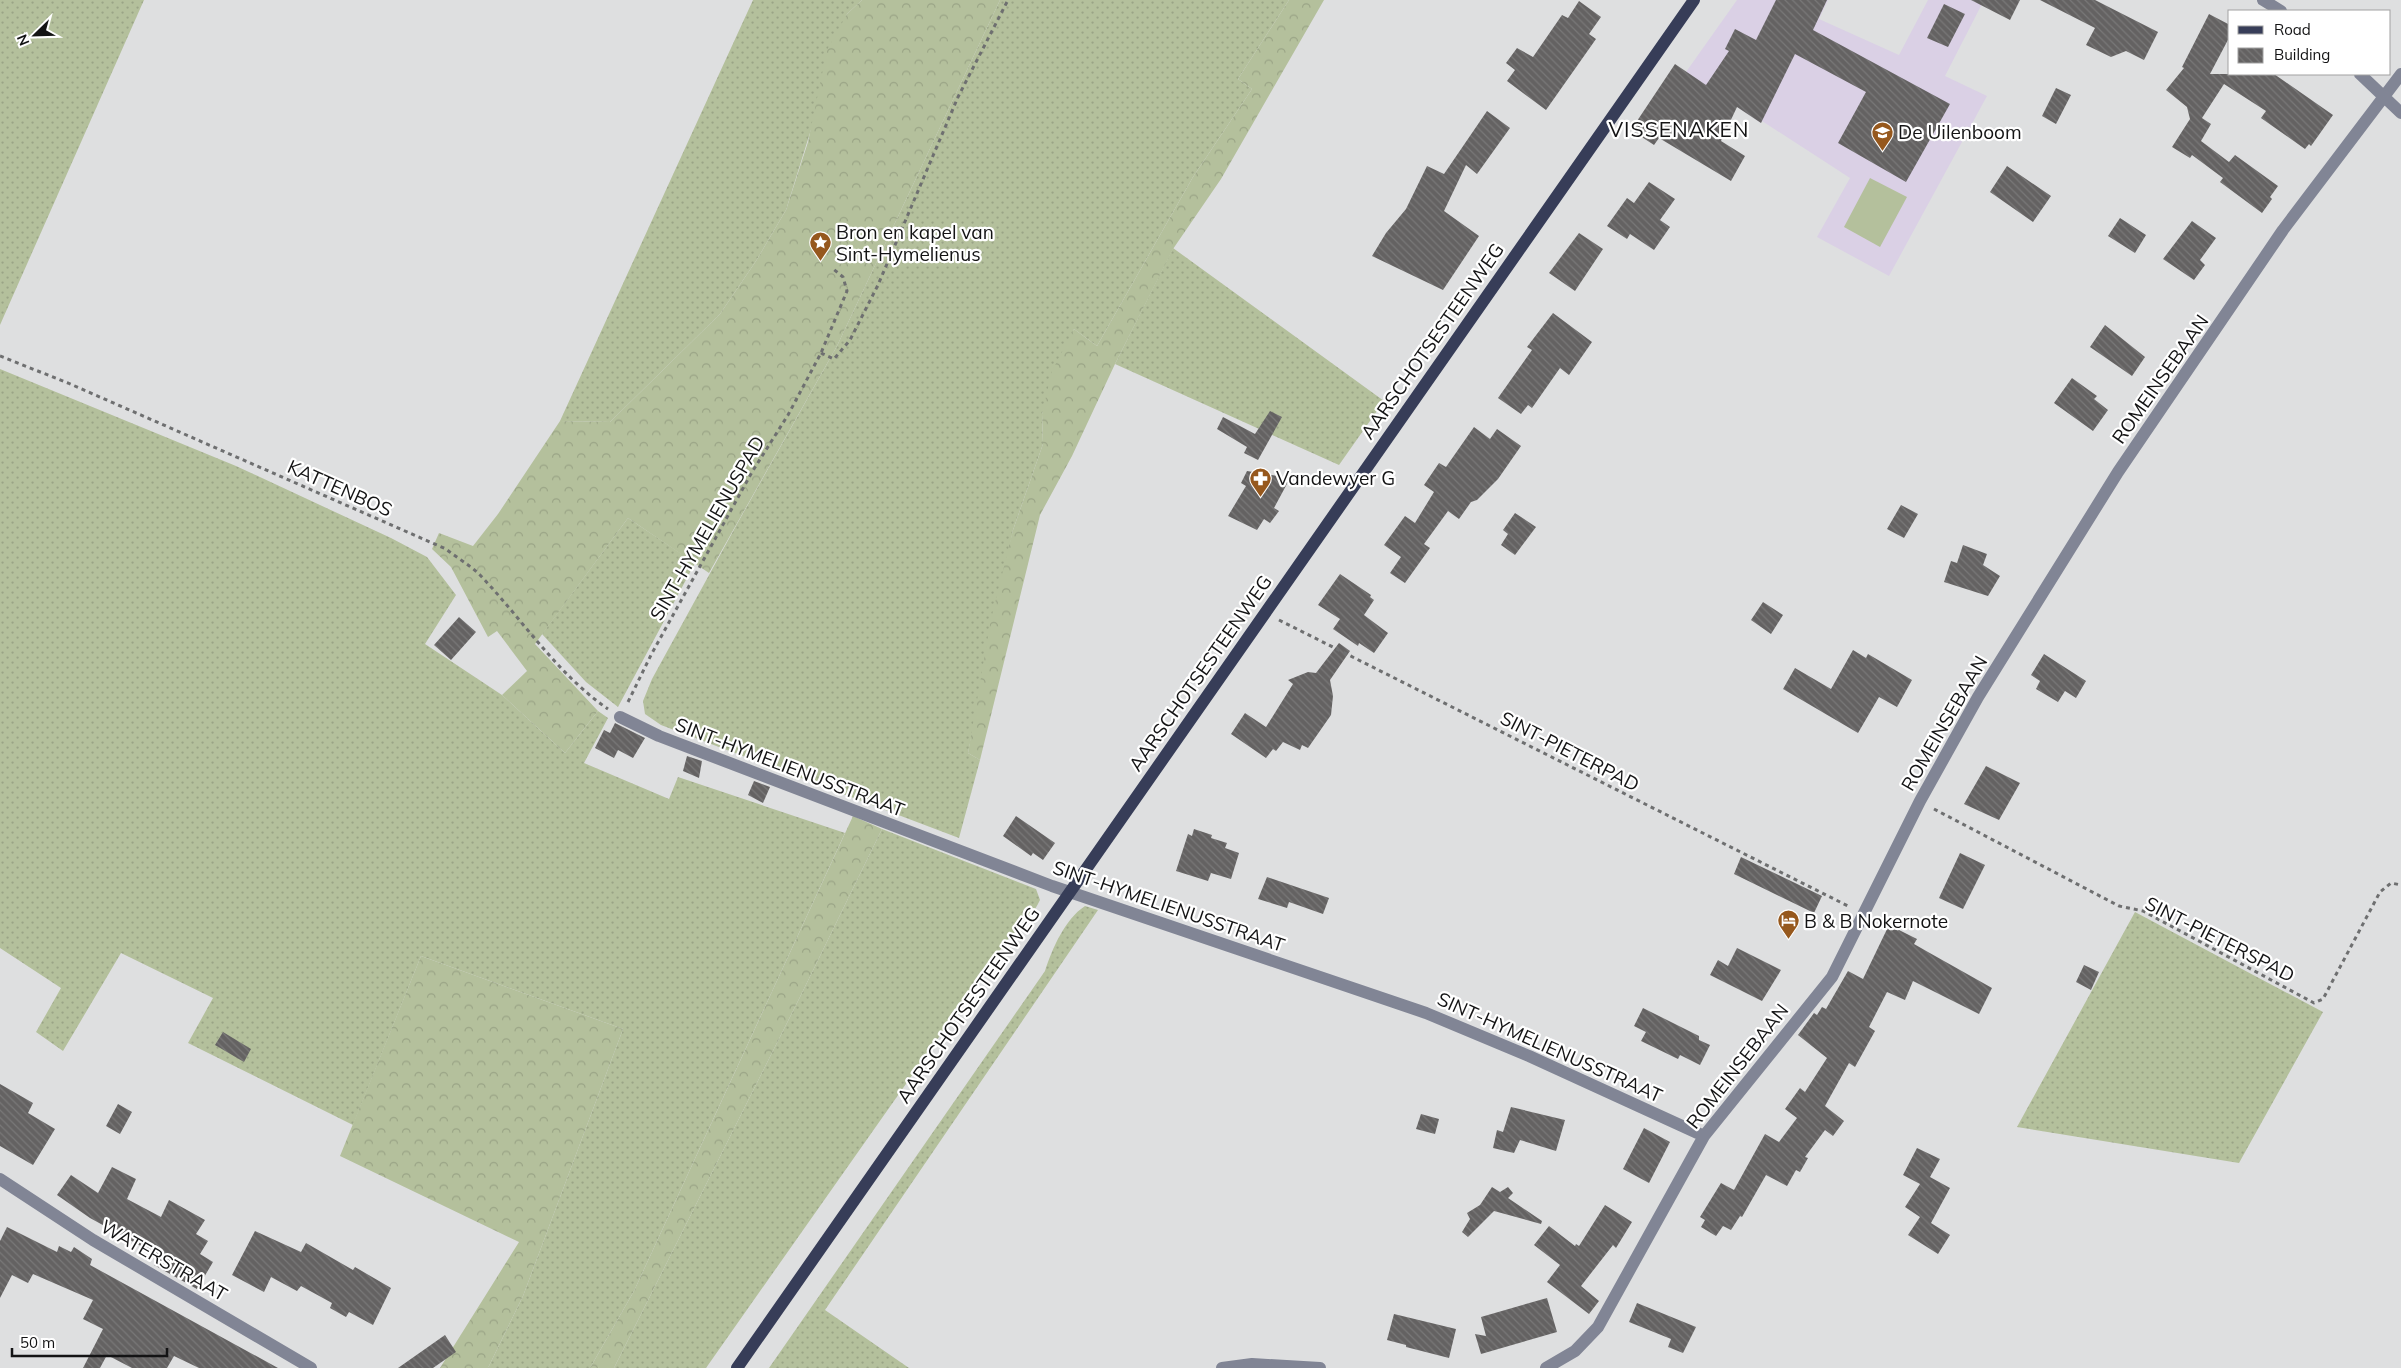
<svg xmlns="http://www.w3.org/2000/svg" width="2401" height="1368" viewBox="0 0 2401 1368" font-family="Mulish,sans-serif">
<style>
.education{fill:#dad0e5}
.grass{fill:url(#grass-dots)}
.forest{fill:url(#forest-crowns)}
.park{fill:#b4c09c}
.building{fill:url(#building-back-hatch)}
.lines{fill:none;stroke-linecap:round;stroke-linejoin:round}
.path{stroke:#6e6f70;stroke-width:3;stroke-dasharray:4 4;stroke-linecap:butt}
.minor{stroke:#818595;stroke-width:12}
.major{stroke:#373d58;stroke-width:12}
.labels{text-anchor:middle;stroke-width:4.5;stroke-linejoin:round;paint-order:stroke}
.poi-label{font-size:19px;fill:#131314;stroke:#fff;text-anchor:start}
.street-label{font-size:19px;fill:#131314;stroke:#fff}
.quarter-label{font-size:21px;letter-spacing:1px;fill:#131314;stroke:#fff}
</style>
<defs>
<pattern id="grass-dots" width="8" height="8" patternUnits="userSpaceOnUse" patternTransform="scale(1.25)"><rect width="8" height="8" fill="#b4c09c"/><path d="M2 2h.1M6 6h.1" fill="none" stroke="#9aa486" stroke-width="1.8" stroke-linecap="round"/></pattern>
<pattern id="forest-crowns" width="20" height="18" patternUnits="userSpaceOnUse" patternTransform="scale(1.25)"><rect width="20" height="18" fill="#b4c09c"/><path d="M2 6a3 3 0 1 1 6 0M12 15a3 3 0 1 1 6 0" fill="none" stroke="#9aa486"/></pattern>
<pattern id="building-back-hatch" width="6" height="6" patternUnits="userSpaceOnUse" patternTransform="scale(1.25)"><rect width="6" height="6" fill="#646262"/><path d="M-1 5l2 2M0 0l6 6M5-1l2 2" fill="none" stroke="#797878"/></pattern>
</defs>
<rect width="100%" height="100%" fill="#dedfe0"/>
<path class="education" d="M1737,0H1828L1819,19L1899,55L1928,0H1984L1945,76L1987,96L1889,276L1817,237L1850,178L1762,121L1761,123L1686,72Z"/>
<path class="grass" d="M0,0H144L0,325Z
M753,0H862L847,14L786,210L756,261L720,314L610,422L560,421Z
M1000,0H1289L1238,79L1252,89L1193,177L1097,346L1074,329L1042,414L1043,444L1013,530L968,753L980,760L959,838L661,725L645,714L643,701L652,679L737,524L837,346Z
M1173,248L1384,401L1339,465L1115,364Z
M0,369L236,466L391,538L427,557L456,595L425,644L502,695L565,753L598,711L608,718L584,763L669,799L678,777L845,833L634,1291L590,1368H488L523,1296L623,1029L421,956L353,1125L188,1043L213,998L121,953L63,1051L36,1032L61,988L0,948Z
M628,518L695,563L618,707L586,682L542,634Z
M882,829L1036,889L1040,900C1032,917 1021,927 1008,939L706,1368H614L799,999Z
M1085,906L1098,910L825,1310L909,1368H769L1045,971C1052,949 1065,919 1085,906Z
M2135,912L2323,1012L2239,1163L2017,1127Z"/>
<path class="forest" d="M862,0H1000L837,346L709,573L628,518L535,644L598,711L565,753L502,695L527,671L497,631L488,637L451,567L432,549L439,533L473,546L498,514L560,421L610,422L720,314L756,261L786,210L808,142L827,50L847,14Z
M1289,0H1324L1221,179L1173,249L1115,364L1072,456L1040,515L980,760L968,753L991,619L1013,530L1043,444L1042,414L1052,371L1074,329L1097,346L1193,177L1252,89L1238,79Z
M853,816L882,829L799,999L614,1368H590L634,1291Z
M421,956L623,1029L523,1296L488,1368H440L519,1242L340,1156Z"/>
<path class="park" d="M1870,178L1907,197L1880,247L1844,227Z"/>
<path class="building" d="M1776,0H1827L1813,30L1950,104L1906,182L1838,143L1866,92L1795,54L1761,123L1737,107L1721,141L1745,156L1731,181L1659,138L1654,145L1631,130L1675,64L1706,85L1729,51L1725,49L1735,29L1756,40Z
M1971,0H2020L2010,20Z
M2040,0H2095L2158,32L2144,60L2126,51L2111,57L2086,45L2095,28Z
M1579,1L1601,17L1589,34L1596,39L1546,110L1507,81L1515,70L1506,63L1517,48L1533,57L1562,15L1568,18Z
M1944,4L1965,14L1948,47L1927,38Z
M2209,14L2230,25V36L2210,74H2274L2333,115L2311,146L2309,144L2305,149L2261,118L2266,111L2224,84L2202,118L2211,124L2201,141L2229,162L2235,155L2278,186L2270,197L2272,199L2262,213L2220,182L2223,178L2192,155L2190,158L2172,147L2190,119L2187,107L2166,90L2184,68L2182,67Z
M2056,88L2071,95L2056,124L2042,116Z
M1487,111L1510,128L1477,174L1466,165L1444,211L1479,236L1443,290L1372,256L1386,233L1406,209L1427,166L1444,174Z
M2007,166L2051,196L2033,222L1990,192Z
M1649,182L1675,199L1660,220L1670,227L1654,250L1630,234L1627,239L1607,226L1627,198L1634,203Z
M2120,218L2146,235L2135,253L2108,236Z
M2192,221L2216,238L2200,260L2205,265L2194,280L2163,259Z
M1579,233L1603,249L1575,291L1549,273Z
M1553,313L1592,342L1569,375L1560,368L1532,408L1528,405L1521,414L1498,398L1532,350L1527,347Z
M2105,325L2145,357L2132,376L2090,347Z
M2072,378L2097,396L2094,399L2108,410L2093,431L2054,403Z
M1270,411L1282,417L1258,460L1244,453L1247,447L1217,429L1223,417L1255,434Z
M1474,427L1490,439L1497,429L1521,446L1498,479L1477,500L1471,502L1459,519L1448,511L1424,544L1430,548L1405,583L1390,573L1401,557L1384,545L1405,516L1415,523L1434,492L1424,485L1439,463L1446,467Z
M1247,471L1278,476L1288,482L1274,508L1279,511L1270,523L1264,519L1257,530L1228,516L1246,486L1241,483Z
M1901,505L1918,514L1904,538L1887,529Z
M1515,513L1536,527L1515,555L1501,545L1508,534L1503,530Z
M1963,545L1987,554L1983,565L2000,576L1988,596L1944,582L1951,561L1957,563Z
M1340,574L1371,595L1370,597L1374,600L1364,615L1388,633L1374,653L1359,643L1358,646L1333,629L1340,619L1318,605Z
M1763,602L1783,615L1771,634L1751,620Z
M459,617L476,632L451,660L434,645Z
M1339,643L1350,651L1330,680L1333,696L1331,715L1308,748L1302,745L1300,750L1283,742L1276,751L1273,749L1266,758L1231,734L1245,713L1266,727L1293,684L1288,680L1308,672L1316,673Z
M1853,650L1866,658L1868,654L1912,680L1897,707L1879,697L1858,733L1783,689L1795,668L1831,689Z
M2044,654L2086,681L2076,698L2065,691L2058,702L2036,689L2040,681L2031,675Z
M615,723L645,738L633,758L618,750L614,758L595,748L604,730L610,733Z
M687,756L702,761L699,778L683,771Z
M1986,766L2020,783L1999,820L1964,804Z
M754,781L770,787L763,803L748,795Z
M1016,816L1055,843L1043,860L1033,853L1031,856L1003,836Z
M1194,829L1212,835L1211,838L1227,843L1225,848L1239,853L1231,879L1211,873L1208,881L1176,871L1188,834L1192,836Z
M1960,853L1985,865L1963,909L1939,898Z
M1741,857L1822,896L1814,913L1734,874Z
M1267,877L1329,898L1323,914L1289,902L1287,908L1258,899Z
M1889,925L1917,939L1914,944L1928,952L1992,988L1979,1014L1913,981L1905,1000L1887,992L1869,1027L1875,1031L1855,1067L1849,1063L1825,1106L1844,1121L1833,1136L1825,1130L1805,1157L1808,1158L1800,1172L1796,1170L1787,1186L1766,1175L1742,1217L1740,1216L1731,1230L1723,1226L1716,1236L1701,1227L1705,1220L1700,1217L1721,1183L1734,1190L1765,1134L1779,1142L1797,1118L1785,1109L1800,1088L1805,1092L1827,1058L1798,1035L1814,1013L1817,1015L1822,1007L1826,1009L1848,971L1863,979Z
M1737,948L1781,970L1762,1001L1710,975L1718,960L1728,966Z
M2084,965L2099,972L2091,990L2076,982Z
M1643,1008L1699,1036V1040L1710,1045L1700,1065L1680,1055L1678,1059L1641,1041L1646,1032L1634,1026Z
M223,1032L251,1049L244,1062L215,1045Z
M0,1084L33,1103L28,1113L55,1129L33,1165L0,1146Z
M118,1104L132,1112L120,1134L106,1126Z
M1511,1107L1565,1120L1556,1151L1520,1140L1514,1153L1493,1148L1497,1130L1503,1132Z
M1421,1114L1439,1119L1435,1134L1416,1129Z
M1644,1128L1670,1142L1649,1183L1623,1169Z
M1917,1148L1940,1159L1930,1177L1950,1188L1931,1223L1950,1235L1938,1254L1908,1235L1920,1217L1905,1207L1920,1184L1903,1175Z
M112,1167L136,1179L127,1199L161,1217L169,1200L205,1220L196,1234L208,1241L200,1254L213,1262L197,1289L154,1265L159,1256L90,1218L57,1195L71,1175L98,1193Z
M1492,1187L1500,1192L1508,1187L1513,1193L1508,1198L1542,1221L1541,1224L1494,1211L1468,1237L1462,1232L1470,1219L1467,1213L1480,1205Z
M1605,1205L1632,1222L1616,1248L1613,1245L1581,1286L1599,1301L1589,1314L1547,1282L1560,1265L1534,1245L1549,1226L1575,1246L1576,1244L1579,1246Z
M7,1227L57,1252L59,1246L71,1252L74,1247L92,1259L90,1265L278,1368H199L174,1356L167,1368H132L107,1355L100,1368H83L103,1329L83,1319L93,1300L33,1274L28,1283L12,1275L0,1298V1241Z
M255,1231L301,1252L306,1243L353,1270L355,1267L391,1288L373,1325L349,1312L346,1317L330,1308L332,1303L301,1286L297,1291L271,1277L264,1292L232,1275Z
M1547,1298L1557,1332L1481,1354L1475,1334L1486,1336L1481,1317Z
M1637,1303L1696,1327L1683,1353L1668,1347L1671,1339L1629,1322Z
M1394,1314L1456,1329L1449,1358L1406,1347V1345L1387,1340Z
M445,1335L456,1352L433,1368H398Z"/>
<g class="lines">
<path class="path" d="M821,353L834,359L850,340L878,285L958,97L1008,0
M0,356L68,383L446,549C457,558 470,565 480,575C523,620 556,673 608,709
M1279,620L1850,907
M628,702L651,655L752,472L788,415L821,353L847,291L843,277L832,268
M1934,809L2119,906L2143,911L2314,1003L2323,999L2380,892L2391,883L2401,885"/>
<path class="minor" d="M2263,0L2281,11
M2360,74L2401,113
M620,717L659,736L1052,886L1426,1013L1529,1056L1704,1136
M0,1179L93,1240L311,1368
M1222,1368L1252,1364L1320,1368
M1546,1368L1575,1351L1598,1327L1704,1136L1832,977L1920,801L1978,697L2118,472L2283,230L2401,74"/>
<path class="major" d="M737,1368L1694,0"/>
</g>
<defs>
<symbol id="school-pin" viewBox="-11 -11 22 30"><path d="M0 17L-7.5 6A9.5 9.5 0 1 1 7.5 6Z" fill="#96581d" stroke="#fff"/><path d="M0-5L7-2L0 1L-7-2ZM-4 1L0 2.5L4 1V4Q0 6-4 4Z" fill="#fff"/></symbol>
<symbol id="sight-pin" viewBox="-11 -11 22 30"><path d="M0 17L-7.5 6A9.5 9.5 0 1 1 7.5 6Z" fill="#96581d" stroke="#fff"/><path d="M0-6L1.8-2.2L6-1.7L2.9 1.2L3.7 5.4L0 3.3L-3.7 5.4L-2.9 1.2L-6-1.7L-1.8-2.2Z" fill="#fff"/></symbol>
<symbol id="pharmacy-pin" viewBox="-11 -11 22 30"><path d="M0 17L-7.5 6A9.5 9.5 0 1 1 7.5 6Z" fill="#96581d" stroke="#fff"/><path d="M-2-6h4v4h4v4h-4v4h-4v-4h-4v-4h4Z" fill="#fff"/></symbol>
<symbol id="hotel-pin" viewBox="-11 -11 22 30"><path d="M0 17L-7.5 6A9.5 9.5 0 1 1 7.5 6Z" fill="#96581d" stroke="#fff"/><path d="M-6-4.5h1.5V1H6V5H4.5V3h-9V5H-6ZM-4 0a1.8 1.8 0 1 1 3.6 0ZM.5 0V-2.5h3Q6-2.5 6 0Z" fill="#fff"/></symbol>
</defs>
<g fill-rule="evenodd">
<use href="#school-pin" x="1870" y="120" width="25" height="34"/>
<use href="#sight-pin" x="808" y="230" width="25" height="34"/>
<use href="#pharmacy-pin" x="1248" y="466" width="25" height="34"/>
<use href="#hotel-pin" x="1776" y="908" width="25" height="34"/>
</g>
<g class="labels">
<g class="poi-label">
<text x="1898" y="139">De Uilenboom</text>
<text x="836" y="239">Bron en kapel van<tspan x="836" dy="22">Sint-Hymelienus</tspan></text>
<text x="1276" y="485">Vandewyer G</text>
<text x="1804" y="928">B &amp; B Nokernote</text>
</g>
<g class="street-label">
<text transform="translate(1432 341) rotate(-55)" y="7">AARSCHOTSESTEENWEG</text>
<text transform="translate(2160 379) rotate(-55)" y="7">ROMEINSEBAAN</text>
<text transform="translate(340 488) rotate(24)" y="7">KATTENBOS</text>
<text transform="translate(707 528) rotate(-60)" y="7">SINT-HYMELIENUSPAD</text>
<text transform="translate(1200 673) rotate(-55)" y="7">AARSCHOTSESTEENWEG</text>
<text transform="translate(1944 723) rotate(-60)" y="7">ROMEINSEBAAN</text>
<text transform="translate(1570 751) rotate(27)" y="7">SINT-PIETERPAD</text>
<text transform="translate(790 767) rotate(21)" y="7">SINT-HYMELIENUSSTRAAT</text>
<text transform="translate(1169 906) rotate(19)" y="7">SINT-HYMELIENUSSTRAAT</text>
<text transform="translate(2220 939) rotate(27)" y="7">SINT-PIETERSPAD</text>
<text transform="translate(968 1005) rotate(-55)" y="7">AARSCHOTSESTEENWEG</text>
<text transform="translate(1550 1047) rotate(24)" y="7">SINT-HYMELIENUSSTRAAT</text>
<text transform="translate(1737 1066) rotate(-52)" y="7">ROMEINSEBAAN</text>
<text transform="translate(164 1260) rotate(30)" y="7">WATERSTRAAT</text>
</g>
<g class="quarter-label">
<text x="1679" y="137">VISSENAKEN</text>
</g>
</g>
<rect x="2228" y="10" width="162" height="65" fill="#ffffff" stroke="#a1a1a1"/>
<rect x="2238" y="26" width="25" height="8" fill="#373d58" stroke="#a1a1a1"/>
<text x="2274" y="35" font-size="15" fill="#131314">Road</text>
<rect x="2238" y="48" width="25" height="15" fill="url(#building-back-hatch)" stroke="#a1a1a1"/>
<text x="2274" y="60" font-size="15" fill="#131314">Building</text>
<g transform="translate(35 35) rotate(247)" stroke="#ffffff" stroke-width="4" paint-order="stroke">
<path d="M0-4L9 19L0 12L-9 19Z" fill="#131314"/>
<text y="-8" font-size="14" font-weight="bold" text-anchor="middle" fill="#131314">N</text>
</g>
<path d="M12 1348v8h155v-8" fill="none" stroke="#131314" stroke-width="2.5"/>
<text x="20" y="1348" font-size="15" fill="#131314" stroke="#ffffff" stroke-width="4" paint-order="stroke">50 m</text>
</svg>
